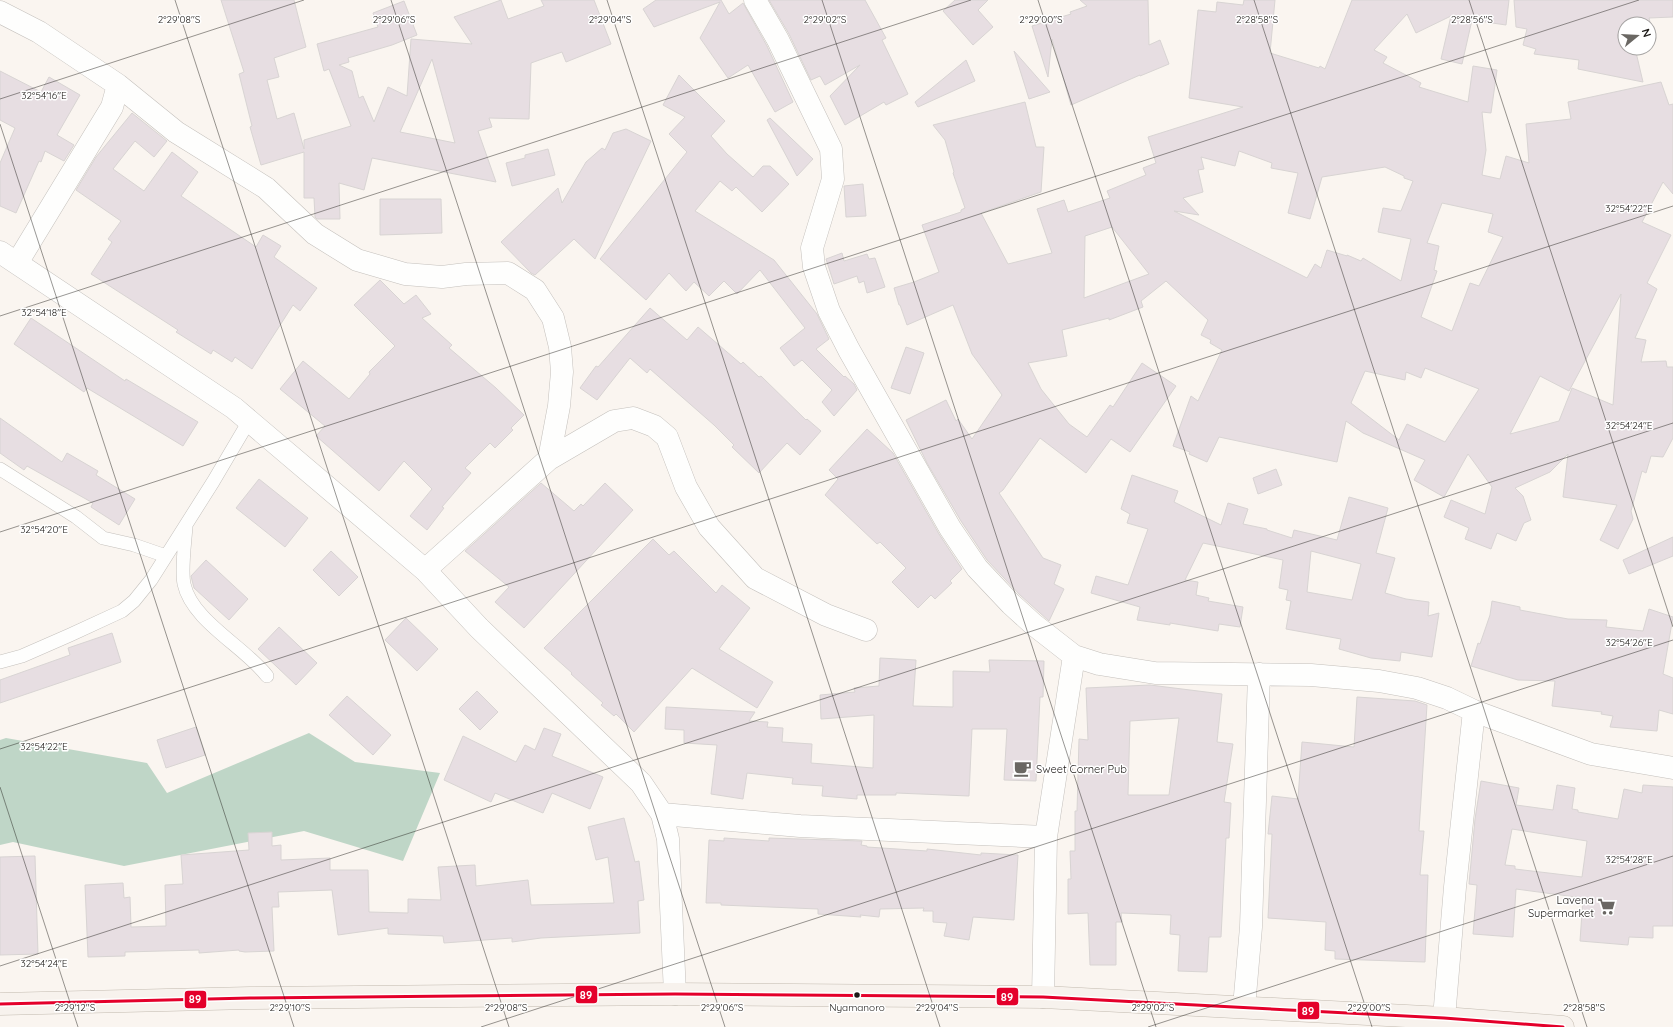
<svg xmlns="http://www.w3.org/2000/svg" width="1673" height="1027" viewBox="0 0 1673 1027" font-family="Quicksand,sans-serif">
<style>
.forest{fill:#bfd6c7}
.building{fill:#e7dee2;stroke:#d8d4d3;fill-rule:evenodd}
.lines{fill:none;stroke-linecap:round;stroke-linejoin:round}
.lane-casing{stroke:#c4c0bc;stroke-width:14}
.street-casing{stroke:#c4c0bc;stroke-width:23}
.primary-casing{stroke:#c3bbb0;stroke-width:23}
.lane{stroke:#fefefd;stroke-width:13}
.street{stroke:#fefefd;stroke-width:22}
.primary{stroke:#f7f2ed;stroke-width:22}
.bus-1-casing{stroke:#fff;stroke-width:6}
.bus-1{stroke:#e4002b;stroke-width:3}
.ticks{fill:none;stroke:#1d1a17;stroke-width:1;stroke-opacity:0.45}
.bus-dot{fill:#1d1a17;stroke:#fff;stroke-width:1.5}
.labels{text-anchor:middle;stroke-width:3;stroke-linejoin:round;paint-order:stroke}
.bus-label{font-size:10px;fill:#1d1a17;stroke:#fff}
.poi-label{font-size:11px;fill:#1d1a17;stroke:#fff;text-anchor:start}
.ticks-label{font-size:10px;text-anchor:middle;fill:#1d1a17;stroke:#fff;stroke-width:3;stroke-linejoin:round;paint-order:stroke}
.line-badge{stroke:#fff;stroke-width:1.5}
.badge-label{font-size:11px;text-anchor:middle;font-weight:bold;fill:#fff}
</style>
<rect width="100%" height="100%" fill="#faf5f0"/>
<path class="forest" d="M309,733L355,762L440,773L403,861L304,831L124,866L13,842L0,845V740L6,738L147,763L167,793Z"/>
<path class="building" d="M221,0H294L306,47L274,58L279,77L267,80L277,119L294,113L304,149V140L351,126L329,69L324,71L317,44L378,27L373,13L404,1L417,35L392,45L348,58L349,62L339,65L352,71L359,98L363,96L374,122L388,87L407,96L411,39L472,44L454,17L501,0L508,19L544,6L541,0H594L611,44L566,62L562,52L531,63L529,119L489,118L492,127L478,131L496,182L372,158L364,190L339,183L340,219H317L315,217L314,198H304V152L261,165L250,127L252,126L239,74L244,72ZM432,59L455,143L400,132Z
M656,0H721L729,14L743,3L767,46L793,102L775,112L748,65L728,78L700,38L720,2L654,27L643,9Z
M769,0H865L886,38L882,40L908,94L886,105L884,102L845,125L830,96L860,65L825,85L820,76L811,80L789,34Z
M955,0H988L978,10L993,27L973,45L943,11Z
M1080,0H1148L1149,45L1160,40L1169,64L1140,76V75L1071,105L1052,39L1048,77L1032,26L1071,14L1070,12L1087,6Z
M1244,0H1275L1270,53L1319,68L1320,66L1325,69L1352,0H1509L1506,25L1472,20L1462,64L1441,59L1451,16L1416,33L1407,14L1374,50L1387,57L1383,63L1421,83L1419,87L1468,102L1473,66L1497,70L1491,113L1482,112L1486,150L1482,175L1500,179L1506,156L1529,163L1526,124L1571,119L1568,102L1661,82L1669,105L1673,104V194L1663,182L1642,222L1671,235L1647,283L1657,289L1635,338L1646,340L1641,362L1666,361L1667,367H1673V438L1663,457L1651,456L1646,473L1642,471L1631,511L1633,519L1618,549L1600,540L1617,505L1563,497L1568,454L1550,472L1515,488L1523,496L1531,520L1524,523L1516,541L1497,533L1491,549L1465,539L1469,528L1444,517L1451,500L1485,514L1492,487L1468,454L1444,497L1414,480L1425,460L1363,433L1346,421L1337,462L1219,437L1207,462L1189,454L1190,452L1173,446L1191,396L1198,401L1222,350L1210,343L1211,340L1201,335L1208,320L1166,281L1141,301L1143,307L1109,320V318L1062,330L1067,356L1028,363L1041,389L1069,424L1087,437L1110,405L1113,407L1142,363L1176,386L1130,452L1111,439L1086,473L1040,438L1003,490L999,493L1043,558L1061,565L1054,584L1064,589L1049,621L1020,595L987,560L961,521L927,463L906,420L946,400L956,421L958,419L972,439L1002,395L972,354L953,305L907,325L900,305H899L894,288L914,282L939,272L922,225L961,212V210L965,208L953,173L954,172L945,140L933,125L1025,102L1036,147H1044L1041,192L981,213L1008,264L1052,253L1037,209L1064,200L1068,212L1110,198L1107,191L1146,175L1143,168L1156,163L1148,137L1243,107L1189,98L1198,10L1216,12L1217,2L1243,5ZM1239,151L1272,163L1271,168L1298,173L1288,213L1310,219L1322,177L1385,167L1404,176V178L1413,181L1401,211L1383,208L1378,232L1411,239L1401,281L1363,258L1361,261L1347,255V256L1327,250L1321,268L1315,264L1307,278L1174,211L1199,215L1183,198L1203,192L1198,170L1204,169L1201,157L1235,166ZM1442,203L1493,214L1488,232L1503,237L1479,286L1470,283L1452,331L1421,317L1437,271L1434,270L1439,246L1427,243ZM1112,227L1149,274L1084,298L1085,236ZM1621,294L1613,405L1572,388L1559,421L1510,434L1540,376L1569,391ZM1425,368L1479,389L1445,442L1407,424L1399,440L1351,403L1365,371L1405,380L1406,372L1421,378Z
M1514,0H1673V17L1649,18L1650,22H1629V24H1625V48H1635L1643,82L1578,69L1579,60L1534,54L1536,49L1523,45L1527,29L1516,27Z
M1014,51L1050,92L1029,99Z
M966,60L975,81L918,107L915,102Z
M0,71L41,92L49,77L80,95L57,135L74,145L64,161L45,151L41,162L39,161L16,213L0,206V163L15,128L0,120Z
M679,75L725,121L711,136L727,154L753,177L763,166H770L789,184L762,212L736,187L732,191L720,181L695,211L774,260L817,314L829,339L816,349L844,377L845,376L854,384L857,390L834,416L822,402L832,390L802,360L794,366L780,348L805,328L760,270L737,294L724,281L709,296L694,282L686,291L669,273L646,300L600,259L687,152L669,134L685,117L663,105Z
M132,113L167,141L154,157L135,141L113,169L144,191L172,152L198,172L181,196L256,247L263,235L281,246L274,257L317,288L300,311L293,305L252,369L235,357L232,362L213,350L211,354L176,332L178,330L91,274L112,242L108,239L121,221L76,190L96,157Z
M770,118L813,159L797,176L767,120Z
M626,129L651,141L595,259L574,239L535,275L531,273L501,242L558,188L562,203L586,162L602,148L605,150L613,133Z
M548,149L555,175L512,186L506,163L525,158V155Z
M863,184L866,216L846,217L844,186Z
M380,199H441L442,233L380,235Z
M842,253L844,261L867,254L869,259L875,258L885,287L867,293L864,281L859,283L857,276L834,284L826,259Z
M380,280L404,304L416,295L431,314L422,318L452,345L449,348L496,388L524,415L511,428L513,430L495,448L490,443L465,468L471,473L442,507L444,508L427,530L410,516L432,489L404,461L379,491L316,436L325,426L280,389L303,361L349,399L370,374L369,372L395,346L354,305Z
M650,308L687,340L698,327L741,364L743,362L759,377L761,376L806,420L807,419L821,431L800,455L787,443L759,473L732,447L734,445L714,425L650,369L647,373L630,358L597,400L580,388L596,366L598,367Z
M31,318L125,381L126,379L198,422L183,446L87,388L84,392L14,344Z
M906,347L924,353L910,394L891,388Z
M0,418L62,462L67,453L98,471L96,475L135,499L119,525L91,507L93,503L27,466L24,470L0,453Z
M867,429L893,453L939,534L962,569L950,581L952,583L935,599L931,595L918,608L892,582L906,568L880,542L877,544L825,495L838,479L829,470Z
M1276,469L1282,485L1258,494L1253,478Z
M1132,475L1178,491L1174,502L1221,525L1228,503L1248,509L1243,524L1267,529V530L1292,538L1294,530L1337,540L1349,497L1388,508L1376,553L1395,558L1385,593L1406,599L1429,602L1428,616L1439,613L1432,657L1401,652L1400,661L1371,658L1339,649L1341,639L1286,629L1291,601L1286,600L1288,590L1279,588L1283,560L1203,543L1185,580L1198,582L1196,595L1209,598L1208,601L1243,607L1240,627L1219,624L1218,631L1170,623V625L1137,620L1140,607L1091,593L1096,576L1128,585L1148,529L1127,523L1130,514L1121,509ZM1311,551L1361,564L1352,600L1307,592Z
M259,479L308,518L285,547L236,508Z
M541,483L574,511L581,504L583,506L605,483L633,510L524,628L495,602L509,587L465,551Z
M1673,537V556L1629,574L1623,560Z
M653,539L669,555L674,551L716,593L722,585L750,608L719,649L773,682L757,708L692,668L634,732L616,714L614,716L601,705L603,703L571,674L572,673L544,648Z
M331,551L358,577L339,596L313,570Z
M206,560L248,599L229,620L194,588L191,576Z
M1492,601L1520,607V610L1568,619L1607,620L1606,627L1643,631L1649,609L1673,617L1663,674L1673,678V714L1659,710L1657,731L1610,727L1613,716L1601,714L1602,712L1552,706L1555,681L1518,680L1471,666L1478,643L1480,644L1490,615Z
M406,618L438,649L417,671L385,640Z
M279,627L317,663L296,685L258,649Z
M112,633L121,662L0,703V680L70,655L68,648Z
M880,658L916,660L913,706L953,707V671L990,672L989,660L1044,661L1043,697H1040L1036,781L1004,780L1007,729H972L969,796L896,793V795H857V799L822,796L823,786L792,784L793,778L747,773L743,799L711,794L717,745L684,743V730L665,729L666,707L755,712L749,721L768,722L767,727L783,728L782,742L812,744L811,763L873,768L874,715L821,719L820,695L855,692L854,688L879,686Z
M1150,685L1222,694L1217,742L1233,744L1224,802L1231,803L1229,838H1226L1221,937H1209L1207,972L1178,971L1180,935L1170,934L1171,915L1121,913L1122,922H1116V965H1090L1088,913L1068,914V879H1071L1070,851H1075V811H1077L1079,739L1088,740L1086,688ZM1179,718L1169,795H1128L1130,721Z
M477,691L498,712L480,730L459,709Z
M347,696L391,735L373,755L329,715Z
M1357,697L1415,701L1427,705L1419,831H1424L1420,875H1428L1425,962L1335,959V951L1325,950L1326,922L1268,918L1272,834H1268L1272,796L1298,799L1302,742L1354,747Z
M196,727L205,755L166,768L157,740Z
M544,728L561,734L552,756L603,777L590,809L552,793L543,813L495,793L491,802L444,780L463,736L516,762L525,745L535,750Z
M1481,781L1519,788L1516,805L1553,810L1557,785L1575,788L1572,809L1578,810V812L1618,819L1624,789L1642,793L1643,785L1673,787V926H1653V938L1629,937L1628,945L1580,941L1583,898L1516,889L1513,937L1473,934L1477,885L1469,884L1475,819ZM1512,829L1587,841L1582,877L1515,869V866L1505,865Z
M624,818L635,862L639,861L644,900L638,901L640,933L541,938L512,942V938L444,943L443,936L388,934V928L338,935L332,890L278,892L279,907H272L274,951L245,952L239,951V950L199,953V950L125,952V956L88,957L85,885L123,883L124,898L130,897L131,927L166,926L165,885L183,884L181,855L249,850L248,833L272,832V846L281,845V860L330,858V870H368L369,912L408,913V899L441,900L438,867L475,865L476,886L528,880L531,905L614,903L608,857L596,860L588,827Z
M724,838L769,841V838L862,841L861,845L867,846V847L927,851V849L981,855V853L1018,855L1014,920L973,917L969,940L944,936L947,923L933,922V911H923L924,908L880,909L879,917L860,915L861,917L818,914V909L721,905V903H706L709,840L724,841Z
M35,856L38,954L0,955V857Z"/>
<g class="lines">
<defs>
<path id="lane" d="M0,469L76,517L103,538L134,545L166,556
M186,526C185,542 181,569 184,584C192,621 245,647 267,676
M0,662L22,656L70,635L122,611L134,601L151,580L213,482L249,421"/>
<path id="street" d="M755,0L778,40L831,149L833,179L812,248L814,267L829,311L849,350L950,528L977,568L1011,604L1033,624L1074,656L1099,664L1155,673L1311,675L1379,681L1417,688L1447,698L1474,711L1591,754L1673,768
M0,12L39,32L118,85L176,132L266,188L315,234L357,260L405,274L442,277L466,274L508,273L535,290L553,318L560,347L562,372L559,406L549,459L425,570
M0,252L234,408L425,570L479,628L641,783L662,814L668,839L675,994
M17,263L112,107L118,85
M549,459L614,421L633,418L654,426L667,437L686,487L709,527L755,578L826,615L866,630
M662,814L800,826L1046,837
M1043,997L1046,837L1074,656
M1244,1007L1251,927L1259,674
M1444,1018L1455,887L1474,711"/>
<path id="primary" d="M0,1004L250,998L675,994L1043,997L1444,1018L1563,1027"/>
</defs>
<use href="#lane" class="lane-casing"/>
<use href="#street" class="street-casing"/>
<use href="#primary" class="primary-casing"/>
<use href="#lane" class="lane"/>
<use href="#street" class="street"/>
<use href="#primary" class="primary"/>
<defs>
<path id="bus-1" d="M0,1004L250,998L675,994L1043,997L1444,1018L1563,1027"/>
</defs>
<use href="#bus-1" class="bus-1-casing"/>
<use href="#bus-1" class="bus-1"/>
</g>
<path class="ticks" d="M175,0L509,1027M391,0L725,1027M607,0L940,1027M822,0L1156,1027M1038,0L1372,1027M1254,0L1587,1027M1469,0L1673,627M0,99L304,0M0,124L294,1027M0,316L971,0M0,532L1639,0M0,749L1673,206M0,787L78,1027M0,966L1673,423M481,1027L1673,640M1148,1027L1673,856"/>
<defs>
<symbol id="cafe-bare" viewBox="-9 -9 18 18"><path d="M-5.5-4.5H6V0H3Q3 3.5 0 3.5H-2.5Q-5.5 3.5-5.5 0ZM3-3.2v2h1.7v-2ZM-6 4.5H4V6H-6Z" fill="#6a6763" stroke="#fff" stroke-width="2.5" paint-order="stroke"/></symbol>
<symbol id="supermarket-bare" viewBox="-9 -9 18 18"><path d="M-6-5.5h2.5l.6 2H6L4.5 2H-2.5L-4.4-4H-6ZM-1.5 3.2a1.3 1.3 0 1 0 .1 0ZM3 3.2a1.3 1.3 0 1 0 .1 0Z" fill="#6a6763" stroke="#fff" stroke-width="2.5" paint-order="stroke"/></symbol>
</defs>
<g fill-rule="evenodd">
<use href="#cafe-bare" x="1010" y="756" width="25" height="25"/>
<use href="#supermarket-bare" x="1594" y="894" width="25" height="25"/>
</g>
<circle class="bus-dot" cx="857" cy="995" r="3.5"/>
<g class="labels">
<g class="bus-label">
<text x="857" y="1011">Nyamanoro</text>
</g>
<g class="poi-label">
<text x="1036" y="773">Sweet Corner Pub</text>
<text x="1594" y="904" text-anchor="end">Lavena<tspan x="1594" dy="13">Supermarket</tspan></text>
</g>
</g>
<g class="ticks-label">
<text x="179" y="23">2°29'08"S</text>
<text x="394" y="23">2°29'06"S</text>
<text x="610" y="23">2°29'04"S</text>
<text x="825" y="23">2°29'02"S</text>
<text x="1041" y="23">2°29'00"S</text>
<text x="1257" y="23">2°28'58"S</text>
<text x="1472" y="23">2°28'56"S</text>
<text x="44" y="99">32°54'16"E</text>
<text x="1629" y="212">32°54'22"E</text>
<text x="44" y="316">32°54'18"E</text>
<text x="1629" y="429">32°54'24"E</text>
<text x="44" y="533">32°54'20"E</text>
<text x="1629" y="646">32°54'26"E</text>
<text x="44" y="750">32°54'22"E</text>
<text x="1629" y="863">32°54'28"E</text>
<text x="44" y="967">32°54'24"E</text>
<text x="75" y="1011">2°29'12"S</text>
<text x="290" y="1011">2°29'10"S</text>
<text x="506" y="1011">2°29'08"S</text>
<text x="722" y="1011">2°29'06"S</text>
<text x="937" y="1011">2°29'04"S</text>
<text x="1153" y="1011">2°29'02"S</text>
<text x="1369" y="1011">2°29'00"S</text>
<text x="1584" y="1011">2°28'58"S</text>
</g>
<g class="line-badge">
<rect x="575" y="985" width="23" height="19" rx="4" fill="#e4002b"/>
<rect x="996" y="987" width="23" height="19" rx="4" fill="#e4002b"/>
<rect x="184" y="990" width="23" height="19" rx="4" fill="#e4002b"/>
<rect x="1297" y="1001" width="23" height="19" rx="4" fill="#e4002b"/>
</g>
<g class="badge-label">
<text x="586" y="999">89</text>
<text x="1007" y="1001">89</text>
<text x="195" y="1003">89</text>
<text x="1308" y="1015">89</text>
</g>
<g transform="translate(1637 36) rotate(72)"><circle r="19" fill="#ffffff" stroke="#a5a3a2"/>
<path d="M0-3L7 15L0 10L-7 15Z" fill="#6a6763"/>
<text y="-6" font-size="11" font-weight="bold" text-anchor="middle" fill="#1d1a17">N</text>
</g>
</svg>
